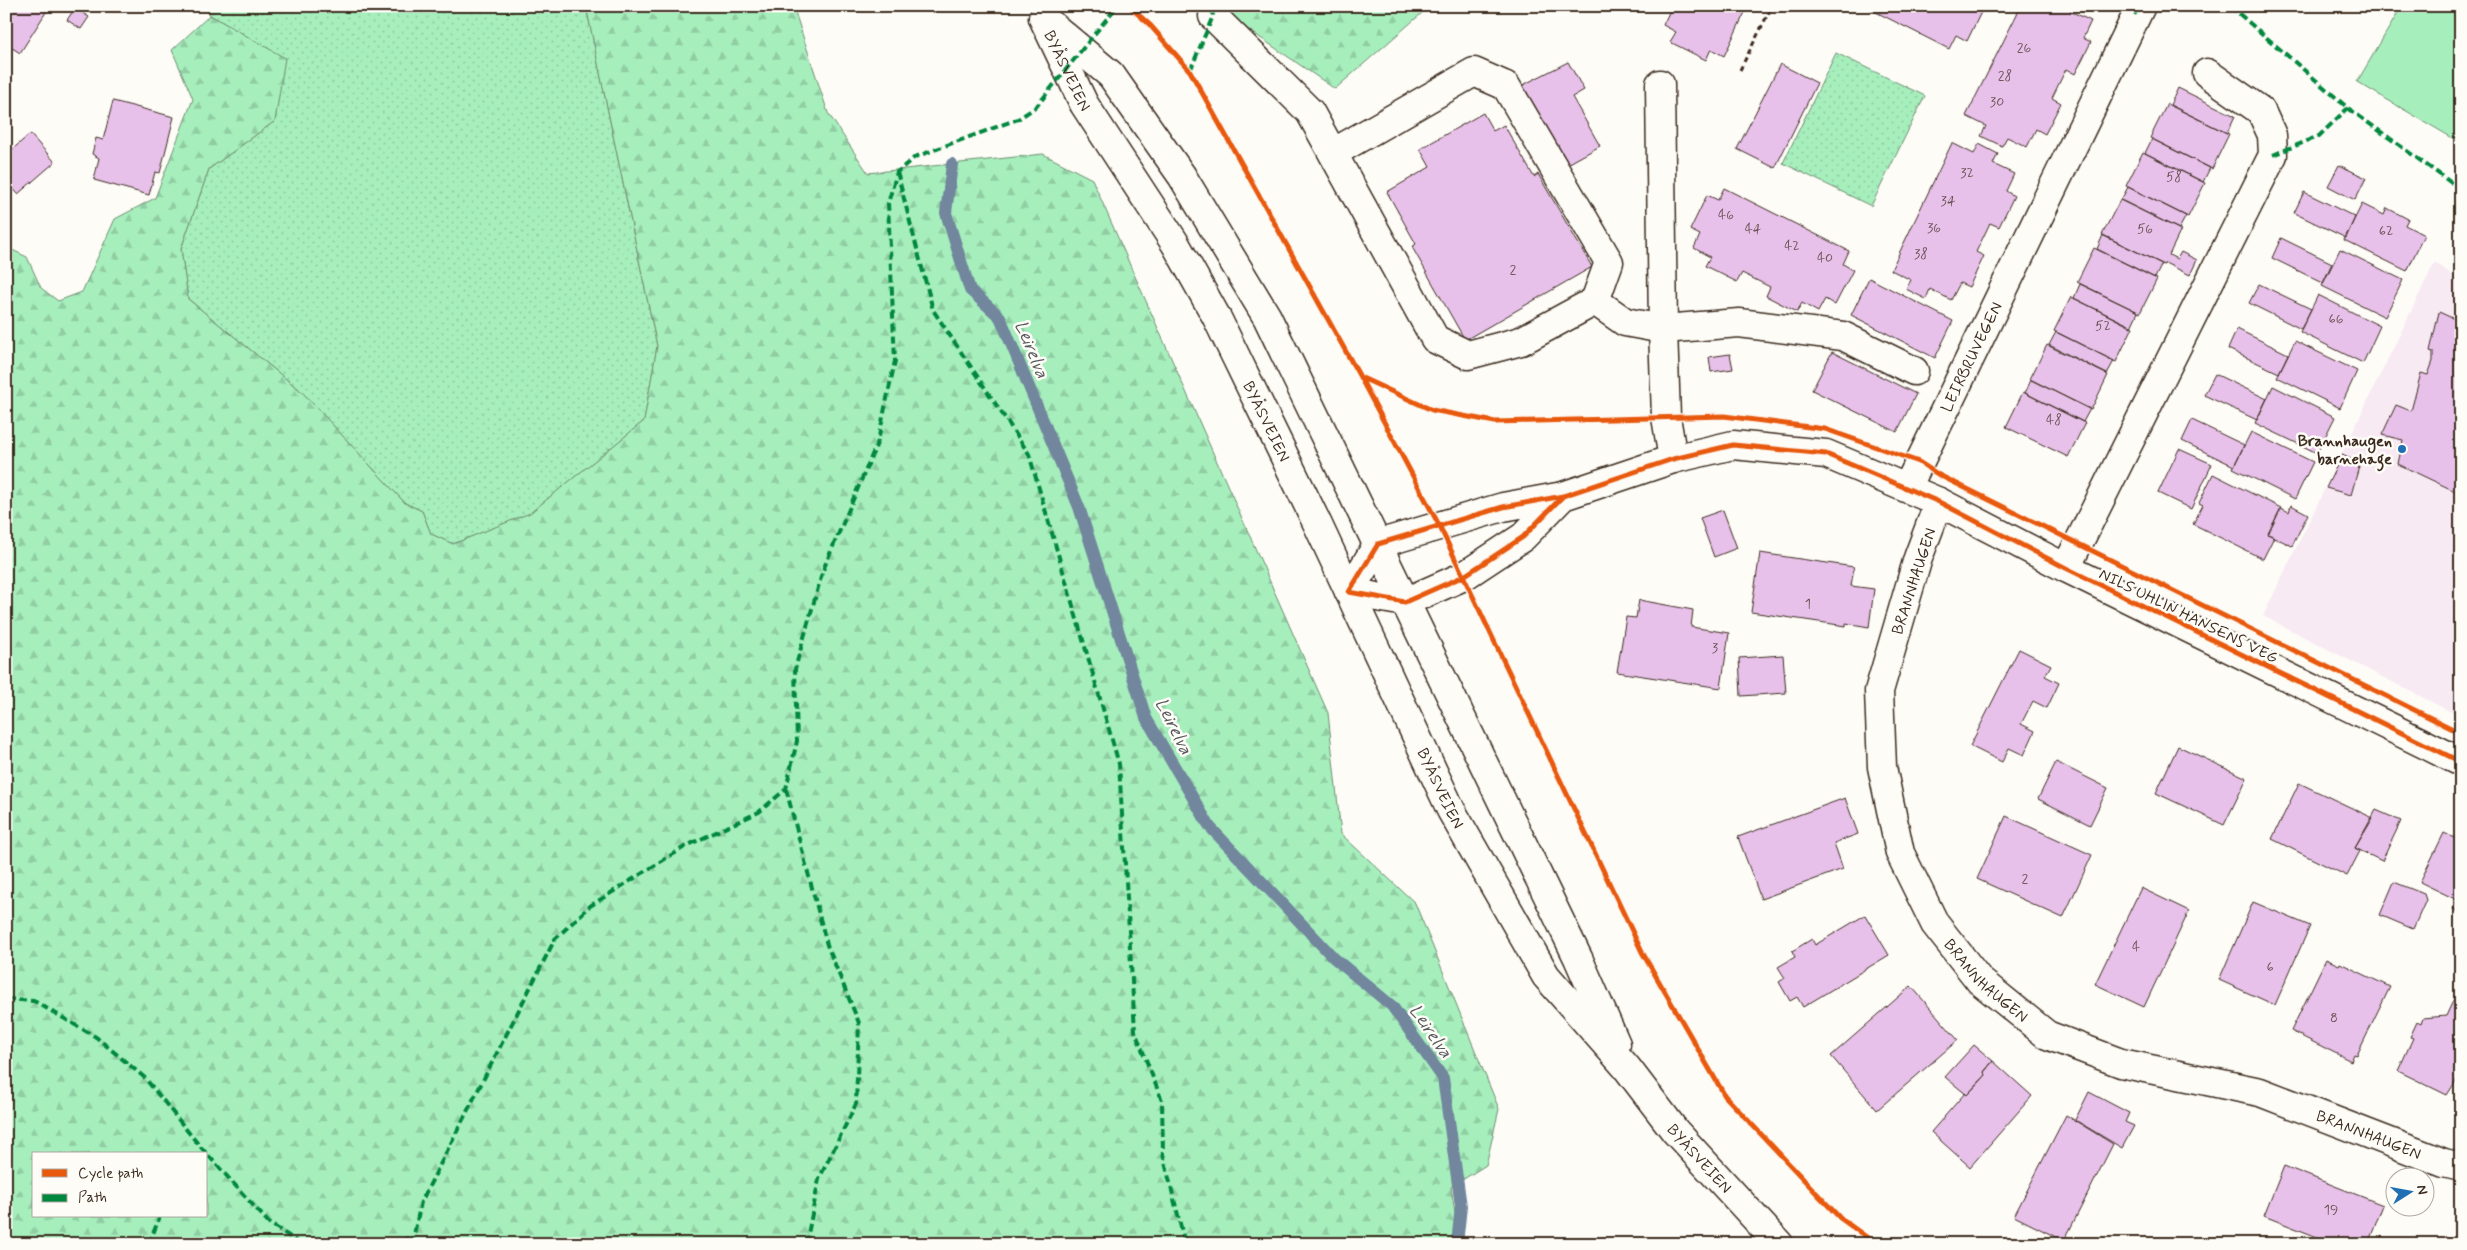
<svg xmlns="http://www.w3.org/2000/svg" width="2467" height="1250" viewBox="0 0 2467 1250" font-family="Mynerve,sans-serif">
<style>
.built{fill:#f7eaf3}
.grass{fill:url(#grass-dots);stroke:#708c6e}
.forest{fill:url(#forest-firs);stroke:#708c6e;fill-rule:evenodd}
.pitch{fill:#a6efbd;stroke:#708c6e}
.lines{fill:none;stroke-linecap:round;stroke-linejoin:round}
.stream{stroke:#72869d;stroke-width:12}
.building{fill:#e8c1ea;stroke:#3b2a1e}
.minor-casing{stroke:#3b2a1e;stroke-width:31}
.major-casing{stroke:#3b2a1e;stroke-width:31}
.path{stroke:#3b2a1e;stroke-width:3;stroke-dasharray:5 4;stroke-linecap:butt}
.minor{stroke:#fdfcf7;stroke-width:28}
.major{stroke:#fdfcf7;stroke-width:28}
.quiet{stroke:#00873e;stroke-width:4;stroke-dasharray:8 4;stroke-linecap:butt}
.cycleway-casing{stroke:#fdfcf7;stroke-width:8}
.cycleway{stroke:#e8590c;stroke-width:5}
.poi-dot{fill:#1f6fb2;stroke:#fdfcf7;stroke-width:2}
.labels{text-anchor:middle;stroke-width:5;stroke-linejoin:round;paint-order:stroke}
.number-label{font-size:14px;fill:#665051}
.street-label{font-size:16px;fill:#3b2a1e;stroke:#fdfcf7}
.poi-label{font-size:16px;font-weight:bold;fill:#3b2a1e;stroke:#fdfcf7;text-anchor:end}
.water-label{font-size:18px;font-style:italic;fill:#57585d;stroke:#fdfcf7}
</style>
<defs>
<pattern id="grass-dots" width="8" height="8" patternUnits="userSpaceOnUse" patternTransform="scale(1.25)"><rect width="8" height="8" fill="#a6efbd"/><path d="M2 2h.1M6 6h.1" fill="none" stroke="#90cda2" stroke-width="1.8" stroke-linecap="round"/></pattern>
<pattern id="forest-firs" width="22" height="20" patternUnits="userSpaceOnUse" patternTransform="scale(1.25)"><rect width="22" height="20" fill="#a6efbd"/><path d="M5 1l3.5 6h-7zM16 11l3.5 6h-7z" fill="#90cda2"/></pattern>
</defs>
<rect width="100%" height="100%" fill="#fdfcf7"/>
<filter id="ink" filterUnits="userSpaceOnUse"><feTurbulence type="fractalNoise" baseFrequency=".02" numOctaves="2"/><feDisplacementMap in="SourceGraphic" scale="10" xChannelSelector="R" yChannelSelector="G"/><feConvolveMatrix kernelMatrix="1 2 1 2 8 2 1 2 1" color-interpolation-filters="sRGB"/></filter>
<g filter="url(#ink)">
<path class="built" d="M2435,262L2461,282V717L2263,616Z"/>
<path class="grass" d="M207,6H586L657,346L644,421L529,514L453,544L431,534L422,511L405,503L302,392L188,299L181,249L209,169L275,121L284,58L210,15Z
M1836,53L1925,96L1871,206L1783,163Z"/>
<path class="forest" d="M586,6H793L828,113L868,173L1043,154L1092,179L1328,713L1341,834L1415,903L1499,1109L1486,1165L1451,1187L1460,1244H6V247L27,257L41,288L58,301L82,292L115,219L155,198L193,99L172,50L210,15L285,58L275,121L209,169L181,249L188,299L302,392L405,503L422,511L431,534L453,544L530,513L644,421L657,346ZM34,1154H206V1216H34Z
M1214,6H1430L1335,89Z"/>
<path class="pitch" d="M2402,6H2461V143L2357,82Z"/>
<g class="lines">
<path class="stream" d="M952,164L946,213L970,290L1000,317L1079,507L1146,718L1210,827L1334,958L1392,1006L1443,1078L1461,1206L1457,1244"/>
</g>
<path class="building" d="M6,6H43L48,9L20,53L6,44Z
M1672,6H1748L1724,56L1711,49L1706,60L1670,42L1676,32L1663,25Z
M1864,6H1984L1967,41L1956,35L1949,49Z
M2021,6H2072L2070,11L2091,21L2083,38L2091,42L2075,74L2066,69L2052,98L2061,103L2045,134L2036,129L2027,147L2007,137L2002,146L1981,136L1986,126L1966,116Z
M75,8L89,17L81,29L67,20Z
M1568,62L1584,90L1572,97L1600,146L1566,165L1521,86Z
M1780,64L1817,83L1775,168L1737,149Z
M2178,88L2235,116L2227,133L2170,105Z
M113,101L174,117L160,173L155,172L149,195L94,180L99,158L92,154L96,138L103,140Z
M2167,104L2229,134L2212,169L2150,138Z
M1483,113L1493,131L1504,125L1534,177L1538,174L1592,267L1465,340L1412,247L1416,244L1387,192L1430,167L1420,149Z
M30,134L55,162L18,194L6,181V155Z
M2152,139L2210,168L2203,182L2145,153Z
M1952,143L1974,154L1979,144L1998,154L1993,164L2014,174L2006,191L2014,196L1999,227L1990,223L1976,252L1984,256L1969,287L1960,283L1951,300L1930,289L1926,299L1906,289L1911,280L1891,270Z
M2143,152L2205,183L2188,217L2126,186Z
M2339,165L2366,178L2355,200L2328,186Z
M2128,187L2186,216L2179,229L2121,200Z
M1724,188L1849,251L1843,264L1853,270L1835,305L1825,299L1818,312L1802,303L1797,312L1766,296L1770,287L1742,273L1737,282L1705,266L1710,257L1694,248L1700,235L1690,230L1707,195L1718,200Z
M2304,192L2355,217L2346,238L2294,213Z
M2120,200L2181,230L2169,255L2177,259L2181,252L2197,260L2190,275L2165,263L2164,265L2102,235Z
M2362,204L2384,215L2387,208L2408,219L2405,225L2424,235L2407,271L2344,240Z
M2103,235L2162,264L2155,278L2097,249Z
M2281,238L2332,263L2323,283L2272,258Z
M2094,248L2157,279L2140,313L2077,282Z
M2340,249L2403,280L2385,317L2322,286Z
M1869,278L1953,321L1935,358L1851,315Z
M2080,284L2138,312L2131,327L2074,298Z
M2259,284L2311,309L2301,329L2249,303Z
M2318,295L2380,326L2363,363L2300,332Z
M2071,297L2133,327L2116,362L2054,331Z
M2439,312L2461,322V494L2398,464L2403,440L2382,435L2396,405L2411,411L2421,373L2428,375L2433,361V352L2430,351Z
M2237,329L2288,354L2279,373L2228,349Z
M2056,332L2114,361L2107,374L2049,345Z
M2295,341L2357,371L2340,408L2277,377Z
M2047,345L2108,375L2091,410L2030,379Z
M1832,352L1916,394L1897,432L1812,390Z
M1730,354L1733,369L1711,372L1709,357Z
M2215,374L2267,399L2257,420L2204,395Z
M2031,380L2090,409L2083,422L2025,393Z
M2273,386L2335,417L2317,453L2255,423Z
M2023,392L2085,423L2068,457L2006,427Z
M2192,420L2244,445L2234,466L2182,441Z
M2251,432L2313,462L2295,499L2233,468Z
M2179,449L2212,464L2191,509L2158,493Z
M2342,455L2360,463L2351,495L2326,488Z
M2213,474L2281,508L2268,534L2274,537L2263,559L2193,524L2203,505L2199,503Z
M2291,505L2308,514L2292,546L2268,534L2281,508L2289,512Z
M1723,510L1737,548L1714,557L1700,518Z
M1760,553L1854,567L1851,586L1874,589L1869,627L1846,623V626L1751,612Z
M1639,600L1693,610L1691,627L1729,633L1721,688L1617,672L1626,617L1636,618Z
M2019,649L2051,665L2045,676L2059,683L2047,708L2033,701L2021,724L2035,731L2024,755L2009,748L2002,762L1970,746Z
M1783,655L1786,693L1741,696L1739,658Z
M2178,746L2247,778L2224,825L2156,793Z
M2056,762L2108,788L2090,825L2038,799Z
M2299,783L2373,818L2355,848L2360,851L2347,876L2272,839Z
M1845,798L1858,834L1834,843L1843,869L1761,899L1738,837Z
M2376,810L2401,821L2382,861L2355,848Z
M2006,816L2092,855L2063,918L1977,879Z
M2444,833L2461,841V913L2453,909L2457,900L2420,882Z
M2394,882L2424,894L2426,900L2413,929L2380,915Z
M2141,888L2189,911L2144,1007L2095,984Z
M2253,902L2310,926L2275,1005L2219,980Z
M1865,915L1889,955L1803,1007L1797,997L1790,1001L1779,982L1785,978L1778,967L1795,957L1792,951L1812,939L1815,945Z
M2326,959L2339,965L2340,963L2390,987L2357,1055L2354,1054L2351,1061L2291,1031Z
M1911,986L1958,1040L1877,1110L1831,1056Z
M2458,990L2461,991V1073L2447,1095L2398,1071L2413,1038L2410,1037L2417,1022L2421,1024L2423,1018L2446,1016Z
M1974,1045L1993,1061L1984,1072L1986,1075L1967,1095L1945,1077Z
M1993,1061L2032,1096L1970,1167L1931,1132L1965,1093L1967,1095L1986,1075L1984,1072Z
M2089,1092L2129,1113L2125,1122L2134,1126L2122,1148L2075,1120Z
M2066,1115L2113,1144L2064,1241L2014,1216Z
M2284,1166L2383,1205L2368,1244H2335L2264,1216Z"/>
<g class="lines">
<defs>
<g id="minor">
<path d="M1213,16L1310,112L1435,339L1468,355L1521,341L1595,301L1625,322L1663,329L1739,323L1843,336L1914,371"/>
<path d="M1660,84L1663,329L1666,417L1673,459"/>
<path d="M1333,153L1474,72L1506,86L1609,262L1595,301"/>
<path id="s1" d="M1907,488L2141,6"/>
<path d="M1563,496L1523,537L1464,576L1405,602L1349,592L1378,544L1503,507L1563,496L1673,459L1733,445L1826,454L1939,502L2066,568L2461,762"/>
<path id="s2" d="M1939,502L1918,558L1879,691L1882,767L1900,853L1935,924L1980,981L2047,1035L2121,1063L2260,1092L2444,1163L2461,1167"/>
<path d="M2066,568L2273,155L2272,135L2261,111L2207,73"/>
</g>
<g id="major">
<path id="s3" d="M1043,18L1084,104L1175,243L1216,316L1317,523L1451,810L1546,976L1627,1068L1675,1131L1779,1244"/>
<path d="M1049,23L1111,75L1182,176L1267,317L1578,958L1616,1044"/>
</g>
</defs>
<use href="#minor" class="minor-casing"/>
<use href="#major" class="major-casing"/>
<path class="path" d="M1740,70L1772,6"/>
<use href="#minor" class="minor"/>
<use href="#major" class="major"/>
<path class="quiet" d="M2124,6L2137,14
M2230,6L2348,108L2461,190
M1190,71L1213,16L1212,6
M2273,155L2319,136L2348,108
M897,172L933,310L1029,454L1119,764L1135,1031L1162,1101L1163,1154L1185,1244
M786,789L827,945L859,1023L856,1104L819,1179L806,1244
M6,999L34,1001L96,1037L145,1078L198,1144L269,1223L301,1244
M149,1244L160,1216
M389,1244L412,1237
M412,1244L421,1202L555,939L590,906L686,846L759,812L786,789L797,741L795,669L823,570L878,441L895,361L888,203L897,172L915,157L1018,119L1036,107L1117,6"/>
<defs>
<path id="cycleway" d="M1129,6L1150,25L1190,71L1360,377L1439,525L1642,952L1725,1096L1840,1218L1876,1244
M1360,377L1432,410L1495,422L1724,416L1825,429L1919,462L1939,475L2461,733
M1563,496L1523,537L1464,576L1405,602L1349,592L1378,544L1503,507L1563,496L1673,459L1733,445L1826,454L1939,502L2066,568L2461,762"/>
</defs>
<use href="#cycleway" class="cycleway-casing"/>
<use href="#cycleway" class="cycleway"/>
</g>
</g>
<circle class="poi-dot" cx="2402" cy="449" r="5"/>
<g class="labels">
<g class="number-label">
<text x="2024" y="52">26</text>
<text x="2005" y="80">28</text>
<text x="1997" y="106">30</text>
<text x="1967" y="177">32</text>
<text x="2174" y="181">58</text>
<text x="1948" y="205">34</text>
<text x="1726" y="219">46</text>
<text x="1934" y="232">36</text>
<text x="1753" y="233">44</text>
<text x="2145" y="233">56</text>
<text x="2386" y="235">62</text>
<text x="1792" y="250">42</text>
<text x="1921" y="258">38</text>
<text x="1825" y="262">40</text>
<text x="1513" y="274">2</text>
<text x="2336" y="323">66</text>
<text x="2103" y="330">52</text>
<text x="2054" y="424">48</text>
<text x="1808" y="608">1</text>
<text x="1715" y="652">3</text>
<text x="2025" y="883">2</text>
<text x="2136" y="951">4</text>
<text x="2270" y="971">6</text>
<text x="2334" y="1022">8</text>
<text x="2331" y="1214">19</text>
</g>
<g class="street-label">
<text dy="6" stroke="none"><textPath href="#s3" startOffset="58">BYÅSVEIEN</textPath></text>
<text dy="6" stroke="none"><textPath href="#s1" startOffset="146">LEIRBRUVEGEN</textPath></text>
<text dy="6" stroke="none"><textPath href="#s3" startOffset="462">BYÅSVEIEN</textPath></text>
<text transform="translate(1913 581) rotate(-72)" y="6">BRANNHAUGEN</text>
<text transform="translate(2189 615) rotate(26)" y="6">NILS UHLIN HANSENS VEG</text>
<text dy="6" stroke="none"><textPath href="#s3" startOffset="868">BYÅSVEIEN</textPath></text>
<text dy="6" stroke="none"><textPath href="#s2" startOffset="518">BRANNHAUGEN</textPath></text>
<text dy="6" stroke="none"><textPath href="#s2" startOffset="938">BRANNHAUGEN</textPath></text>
<text dy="6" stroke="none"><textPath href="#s3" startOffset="1322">BYÅSVEIEN</textPath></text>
</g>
<g class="poi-label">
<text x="2392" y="446">Brannhaugen<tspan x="2392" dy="18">barnehage</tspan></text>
</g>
<g class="water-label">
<text transform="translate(1032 349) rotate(67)" y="6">Leirelva</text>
<text transform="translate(1174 726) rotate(63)" y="6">Leirelva</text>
<text transform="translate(1431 1031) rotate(55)" y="6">Leirelva</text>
</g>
</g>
<rect width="2467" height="1250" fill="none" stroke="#fdfcf7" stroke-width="25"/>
<rect x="12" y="12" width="2442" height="1225" fill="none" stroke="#3b2a1e" stroke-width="2" filter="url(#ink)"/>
<rect x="32" y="1152" width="175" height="65" fill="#fdfcf7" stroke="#afa8a0"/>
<rect x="42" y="1169" width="25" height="8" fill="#e8590c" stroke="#afa8a0"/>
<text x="78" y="1178" font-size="15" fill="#3b2a1e">Cycle path</text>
<rect x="42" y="1194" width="25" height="8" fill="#00873e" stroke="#afa8a0"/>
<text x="78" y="1202" font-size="15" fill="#3b2a1e">Path</text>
<g transform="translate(2410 1192) rotate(79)"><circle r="24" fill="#fdfcf7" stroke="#afa8a0"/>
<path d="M0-4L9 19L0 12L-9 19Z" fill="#1f6fb2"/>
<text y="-8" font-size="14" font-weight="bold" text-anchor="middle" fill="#3b2a1e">N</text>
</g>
</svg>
